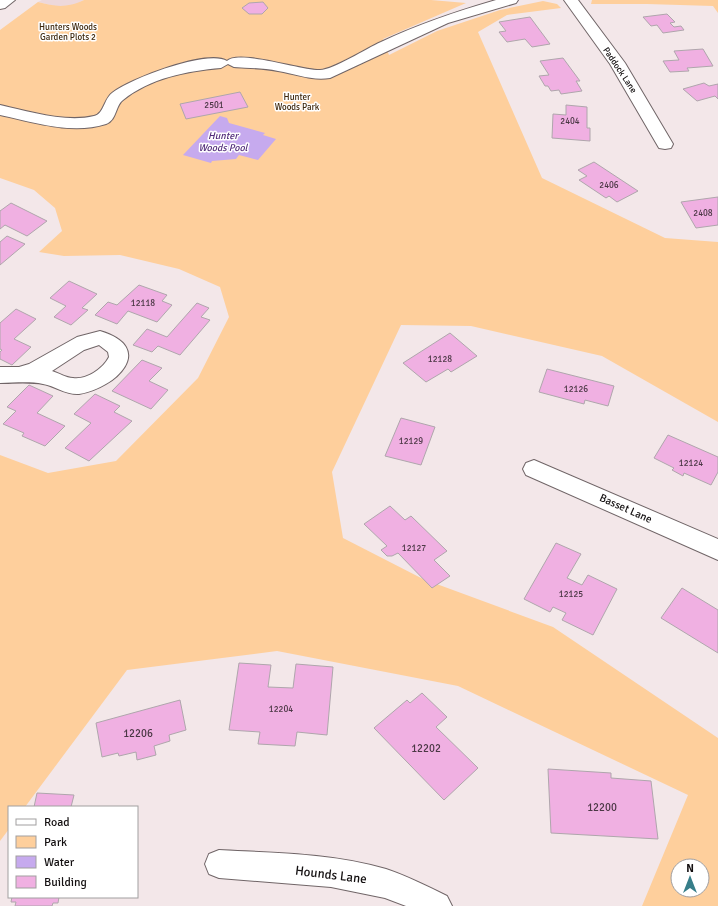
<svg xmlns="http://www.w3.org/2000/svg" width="718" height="906" viewBox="0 0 718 906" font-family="Signika,sans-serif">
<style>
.built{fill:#edd8db}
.green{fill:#fecf9c;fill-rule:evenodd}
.water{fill:#c6aaee}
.building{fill:#f0b0e2;stroke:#afa6ac}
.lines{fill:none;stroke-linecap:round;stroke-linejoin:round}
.minor-casing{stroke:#706567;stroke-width:2}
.major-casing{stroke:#706567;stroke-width:2}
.minor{fill:#fff;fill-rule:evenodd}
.major{fill:#fff;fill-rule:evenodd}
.labels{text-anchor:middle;stroke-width:3;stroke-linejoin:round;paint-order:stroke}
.far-park-label{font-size:9px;fill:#3d270d;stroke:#fff}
.far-street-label{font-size:9px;fill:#141011;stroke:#fff}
.number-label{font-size:9px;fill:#4b3845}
.far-water-label{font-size:10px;font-style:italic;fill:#522c7a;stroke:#fff}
.street-label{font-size:11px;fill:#141011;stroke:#fff}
.near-number-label{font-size:11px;fill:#4b3845}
.near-street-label{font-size:13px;fill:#141011;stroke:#fff}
</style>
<rect width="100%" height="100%" fill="#f3e7e9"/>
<path class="built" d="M42,0H84L66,9L38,2Z"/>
<path class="green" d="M84,0H431L466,3L383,39L389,55L437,31L500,10L543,1L557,4L561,8L507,15L478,32L542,178L665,238L718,242V422L602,356L471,326L401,325L332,472L343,538L423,579L553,627L718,738V906H642L688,795L458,686L277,651L127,670L25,807H9V829L0,841V455L48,473L116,461L198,378L229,317L220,287L179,269L120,255L64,256L39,252L62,231L55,208L34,190L0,178V30L38,2C56,7 67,8 84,0ZM678,866H702V890H678Z
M592,0H718V13L713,6L647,4H591Z"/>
<path class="water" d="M220,116L227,118L229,123L265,133L263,135L276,139L258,160L239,155L236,159L212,161L211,163L183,155Z"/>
<path class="building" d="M263,2L268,8L262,14H249L242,8L249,3Z
M667,14L675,22L670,23L674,27L681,26L684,30L663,33L657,25L651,26L643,17Z
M530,17L550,44L532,47L525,39L507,42L499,32L506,31L499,22Z
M703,49L713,66L687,68L689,71L670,72L663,61L679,60L674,51Z
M563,58L580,81H576L582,91L561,94L559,90L551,91L548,86H545L539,76L549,75L540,61Z
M704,83L709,86L718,84V99L715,96L697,101L683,89Z
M240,92L248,107L186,119L180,104Z
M566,105L587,107V128H590V141L552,138L553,114L566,115Z
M594,162L638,191L617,202L609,196L606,198L579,180L587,176L578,170Z
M718,197V225L696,228L681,202Z
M11,203L47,221L27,236L5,225L0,229V211Z
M7,236L25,244L0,265V242Z
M69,281L97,294L82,308L88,310L71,325L54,317L66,306L50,298Z
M139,285L167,295L162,301L172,305L157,322L128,311L117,324L95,315L108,302L117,305Z
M197,303L209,308L201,317L210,320L180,355L158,346L152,352L133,345L147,329L167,337Z
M16,309L36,319L14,339L31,347L12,365L0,359V352L2,350L0,349V323Z
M450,333L477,356L451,372L448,369L426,382L403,363Z
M142,360L162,368L149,381L168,390L151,409L112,391Z
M547,369L614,386L608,406L585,400L584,404L539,392Z
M29,385L53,396L37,413L65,426L45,446L22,436L24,433L3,424L16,411L7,407Z
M95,394L120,406L114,412L132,421L89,461L65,448L91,423L74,414Z
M401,418L435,427L421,465L385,456Z
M668,435L718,457V472L711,485L684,473L683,476L672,470L674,468L654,458Z
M390,506L405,520L411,516L447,551L434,560L450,576L432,588L398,553L392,556H387L381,550L387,546L364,524Z
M556,543L581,554L567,578L582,585L588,575L617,589L593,635L562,620L566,613L553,607L550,612L524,599Z
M682,588L718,610V653L661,618Z
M239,663L271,665L268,687L293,688L296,664L333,667L327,735L297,732L295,746L258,744L260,732L229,730Z
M422,693L447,717L436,727L478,768L444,800L374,728L407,700L410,703Z
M180,700L186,730L169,735L170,741L154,746L156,755L137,760L136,752L119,756L118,753L102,757L96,723Z
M548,769L611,773V778L651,781L658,839L551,833Z
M37,793L74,795L71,807H34Z
M12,897H59L58,903H53L52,906H15L16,902H11Z"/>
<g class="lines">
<defs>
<path id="minor" d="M496,0H518L516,3L448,23L330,78C312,81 296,74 278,71C264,68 248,68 234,67L228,64L221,68C187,71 150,78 123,100C115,106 117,120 106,124C72,135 33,122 0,115V105C27,111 66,123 94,116C104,114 104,99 112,93C129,79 208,49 227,61C238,49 303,71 320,70C333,70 367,48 381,42C419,24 455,12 496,0Z
M564,0H578L625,63L673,144L671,148L665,149L659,148L610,64Z
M100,331C157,348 116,388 79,394C66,395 55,386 43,384C29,381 14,383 0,383V367H19L29,364L77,337ZM99,345L108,352L109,357C103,369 86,380 73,378C66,378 59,373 52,371L84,350Z
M534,460L718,539V560L526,475L523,469L526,463Z
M219,850C274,853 332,853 386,869C407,876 427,886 447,896L452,906H406L385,898L331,887L219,878L209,874L205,864L209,854Z"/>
<path id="major" d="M0,0H15L5,8L0,9Z"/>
</defs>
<use href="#minor" class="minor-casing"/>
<use href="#major" class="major-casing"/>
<use href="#minor" class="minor"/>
<use href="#major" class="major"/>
</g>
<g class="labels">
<g class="far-park-label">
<text x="68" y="30">Hunters Woods<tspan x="68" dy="10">Garden Plots 2</tspan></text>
<text x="297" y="100">Hunter<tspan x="297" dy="10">Woods Park</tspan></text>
</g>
<g class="far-street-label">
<text transform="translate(620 70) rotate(56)" y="3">Paddock Lane</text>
</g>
<g class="number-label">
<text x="214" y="108">2501</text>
<text x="570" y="124">2404</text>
<text x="609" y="188">2406</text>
<text x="703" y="216">2408</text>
<text x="143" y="306">12118</text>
<text x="440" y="362">12128</text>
<text x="576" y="392">12126</text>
<text x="411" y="444">12129</text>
<text x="691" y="466">12124</text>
<text x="414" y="551">12127</text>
<text x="571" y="597">12125</text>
<text x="281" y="712">12204</text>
</g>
<g class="far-water-label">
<text x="223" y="139">Hunter<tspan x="223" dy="12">Woods Pool</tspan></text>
</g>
<g class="street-label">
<text transform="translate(626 508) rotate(24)" y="4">Basset Lane</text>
</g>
<g class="near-number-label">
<text x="138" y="737">12206</text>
<text x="426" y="752">12202</text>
<text x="602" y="811">12200</text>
</g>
<g class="near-street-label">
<text transform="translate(331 874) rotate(7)" y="5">Hounds Lane</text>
</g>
</g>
<rect x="8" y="806" width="130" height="92" fill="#ffffff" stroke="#a19fa0"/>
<rect x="16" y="819" width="20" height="6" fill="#ffffff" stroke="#a19fa0"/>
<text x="44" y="826" font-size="12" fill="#141011">Road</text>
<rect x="16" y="836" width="20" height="12" fill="#fecf9c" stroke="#a19fa0"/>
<text x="44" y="846" font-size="12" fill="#141011">Park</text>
<rect x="16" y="856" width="20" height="12" fill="#c6aaee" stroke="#a19fa0"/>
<text x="44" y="866" font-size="12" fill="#141011">Water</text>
<rect x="16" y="876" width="20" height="12" fill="#f0b0e2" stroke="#a19fa0"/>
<text x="44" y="886" font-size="12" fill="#141011">Building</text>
<g transform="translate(690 878)"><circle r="19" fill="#ffffff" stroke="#a19fa0"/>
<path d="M0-3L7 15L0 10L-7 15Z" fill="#377e89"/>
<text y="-6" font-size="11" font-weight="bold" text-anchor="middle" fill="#141011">N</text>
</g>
</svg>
